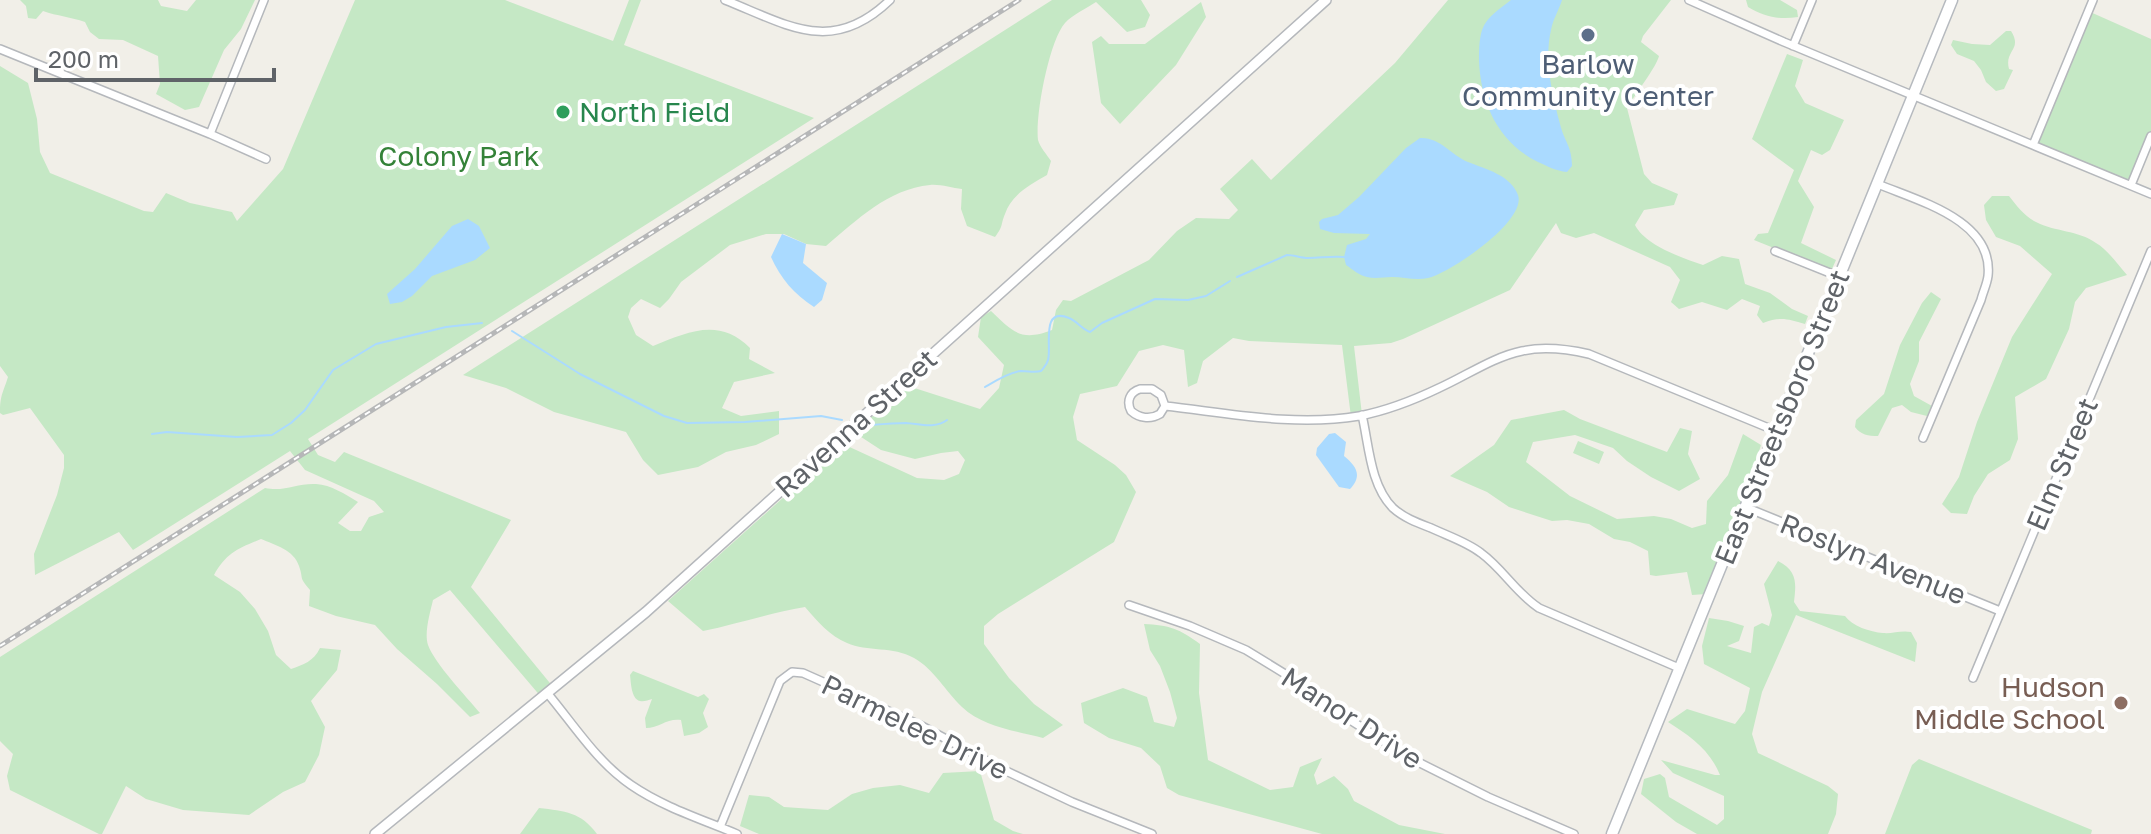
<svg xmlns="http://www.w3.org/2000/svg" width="2151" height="834" viewBox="0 0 2151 834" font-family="'Golos Text',sans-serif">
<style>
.green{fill:#c5e8c5}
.water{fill:#aadaff}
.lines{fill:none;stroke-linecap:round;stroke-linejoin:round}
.stream{stroke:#aadaff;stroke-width:2}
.minor-casing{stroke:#b5b8bc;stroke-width:10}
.tertiary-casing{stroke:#b5b8bc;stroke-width:12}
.secondary-casing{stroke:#b6babf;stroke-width:13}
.minor{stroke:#fff;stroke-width:7}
.tertiary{stroke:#fff;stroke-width:9}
.secondary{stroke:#fff;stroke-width:10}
.rail-casing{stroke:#b6b7b8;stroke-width:5}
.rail{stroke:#fff;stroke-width:2;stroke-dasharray:6;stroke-linecap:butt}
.service-dot{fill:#5c6f8a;stroke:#fff;stroke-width:3}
.leisure-dot{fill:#2e9e5b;stroke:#fff;stroke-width:3}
.education-dot{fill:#8d6e63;stroke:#fff;stroke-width:3}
.labels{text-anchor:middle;stroke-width:8;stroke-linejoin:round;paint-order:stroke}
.service-label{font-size:28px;fill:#4e5e75;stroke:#fff}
.leisure-label{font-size:28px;fill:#27864d;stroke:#fff;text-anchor:start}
.park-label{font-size:28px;fill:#348238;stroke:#fff}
.street-label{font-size:28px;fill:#5f6368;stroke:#fff}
.education-label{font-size:28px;fill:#785e54;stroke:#fff;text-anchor:end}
</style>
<rect width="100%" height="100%" fill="#f1efe8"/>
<path class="green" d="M20,0H158L161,6L187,11L196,0H255L241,29L224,50L199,107L185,110L156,94L160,84L158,56L123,40L99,39L90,32L85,22C71,17 57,16 43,11L36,19L28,18L26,6Z
M355,0H505L613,41L629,0H641L624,45L814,118L308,439L318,455L335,462L344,452L511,520L471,587L554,688L542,698L450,590L433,600C430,613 424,633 428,645C435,664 466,696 480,713L470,717L437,684L397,649L375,625L336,616L309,606L310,590C298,576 304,580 299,566C294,550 275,545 261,539C239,548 226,553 214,575L240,592L255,609L268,631L276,655L291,669C303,665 314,661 320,648L341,650L337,670L311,701L325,727L319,755L305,782L283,792L249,815L183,810L146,799L126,786L102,834H99L10,790L7,776L13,754L0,741V657L265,488C285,492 297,483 316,484C331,485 345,494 358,502L338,523L350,531H361L369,517L384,512L374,501L305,470L290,451L133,550L119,532L35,575L34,554L57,495L64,468V455L30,408L3,415L0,413C0,395 3,393 8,377L0,366V66L28,83L37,119L40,152L50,173L144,211L153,212L166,193L190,203L232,212L237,221L283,169Z
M1052,0H1141L1150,15L1145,27L1127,32L1096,2C1087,8 1072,15 1065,23C1049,41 1035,116 1038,140C1040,147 1047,155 1051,161L1047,175C1031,184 1011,195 1005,214C1000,226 1004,225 995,237L967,226L961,209L962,189C952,188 940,184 930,185C888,189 857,220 826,246L806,244L784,234H766L730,245L681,282L669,299L660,308L641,299L631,308L628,317L636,335L653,346C688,332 719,317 750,348L749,359L775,373L734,382L722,408L741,416L779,411V434L756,445L726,452L698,467L658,475L643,460L626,432L554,412L506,388L463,375Z
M1448,0H1671L1643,36L1641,42L1659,56C1657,66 1634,96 1627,108L1644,174L1652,183L1678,194L1674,205L1644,210L1635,225C1645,245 1682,258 1703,265L1722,256L1739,259L1745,284L1770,293L1792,309L1808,316L1805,324C1788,319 1781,316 1763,323L1757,315L1760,306L1742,299L1727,310L1702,302L1679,309L1671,302L1680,280L1670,267L1594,233L1576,238L1561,233L1556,223L1510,290L1403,339L1391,343L1354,346L1362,415L1351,417L1342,345L1249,341L1233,338L1203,361L1197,383L1188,387L1184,350L1163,345L1139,351L1117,386L1080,394L1073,417L1077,440L1115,465L1126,475L1136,492L1114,542L998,614L984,626V644L1009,678L1034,704L1063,725L1043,738C1016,731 983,727 962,707C946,692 934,669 914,658C893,646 867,652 847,643C830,636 817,621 805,607C770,613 737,624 703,631L668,601L843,444L917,478L944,480L959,474L965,460L958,451L941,453L915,459L881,450L855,433L905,385L980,409L999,388L1004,365L978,337L981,317L991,311C1013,332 1021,342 1052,330L1056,310L1063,300L1071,301L1149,260L1177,231L1196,218L1229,219L1238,210L1220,189L1252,159L1271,180L1395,63Z
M1746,0H1780L1797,10L1798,17C1780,20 1764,17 1748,7Z
M1201,2L1206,17L1176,65L1120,124L1101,103L1092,42L1101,36L1109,44H1145Z
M2088,11L2151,39V136L2131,185L2033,145Z
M2006,31H2011C2023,50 2004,50 2009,69L2013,70L2004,89L1996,91L1986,82L1981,70L1974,61L1957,54L1951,45L1953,40L1972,44L1990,45Z
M1787,54L1803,60L1795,86L1805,103L1844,120L1830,150L1822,155L1811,150L1798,181L1814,207L1801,243L1836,260L1831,271L1754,240L1758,234L1768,233L1794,170L1752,139Z
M1992,196H2009C2017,206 2024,216 2036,222C2055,232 2078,230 2096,243C2108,250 2118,265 2127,275L2086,288L2075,302L2069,329L2046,379L2015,397L2018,439L2010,460L1988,474L1974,496L1967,514L1951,513L1942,504L1959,477L1977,422L2012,337L2052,274L2020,246L1996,237L1986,220L1984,205Z
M1931,292L1941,299L1919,342V361L1910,384L1914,396L1932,406L1927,416L1911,412L1902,405L1892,408L1878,436C1868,436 1861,435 1855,427L1856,420L1884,394L1900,345L1922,303Z
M1564,410L1580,419L1667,452L1680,428L1692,431L1688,454L1700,479L1679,491L1651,477L1627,461L1613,448L1575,435L1533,442L1526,462L1570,496L1617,519L1654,516L1671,519L1692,528L1706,524L1707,501L1728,475L1743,434L1761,445L1748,486L1706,594L1692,595L1687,572L1656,576L1650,575L1648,551L1630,542L1614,539L1589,524L1567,520L1552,521L1509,507L1487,492L1450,476L1494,445L1511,420Z
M1578,441L1604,452L1599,464L1573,453Z
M1778,561C1798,571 1796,584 1794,602L1800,611L1845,616C1852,626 1870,632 1883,633C1892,634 1901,630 1911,632L1917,643L1915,662L1796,615L1762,692L1752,734L1758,753L1828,786L1838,794L1836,814L1828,834H1697L1676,822L1641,794L1644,779L1660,774L1665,778L1669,797L1717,825L1724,819V796L1673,773L1661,760L1715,775H1720C1710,750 1690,736 1668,722L1687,709L1735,724L1745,711L1750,688L1704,664L1702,646L1709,618L1728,621L1744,626L1739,641L1727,646L1751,653L1754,627L1762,623L1769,626L1772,615L1764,584Z
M1144,624C1169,625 1180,629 1200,644L1199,693L1208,760L1270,790L1293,787L1300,767L1322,758L1314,775L1317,785L1334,776L1348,789L1354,801L1399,825L1445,834H1322L1179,795L1167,788L1160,766L1141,748L1109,738L1084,723L1081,703L1123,688L1147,697L1154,722L1174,727L1177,718L1170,692L1160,666L1150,650Z
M633,671L698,697L704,694L709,699L703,713L708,727L699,733L684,736L681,720C667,718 659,728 646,728L645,718L652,699C648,700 644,702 640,701C631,699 631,682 630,675Z
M1919,759L2092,830L2091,834H1885L1912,765Z
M980,771L994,820L1013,831L1023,834H759L740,826L749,795L769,797L784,807L828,810L852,794L873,788L900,785L929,793L943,773Z
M539,808C565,811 581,812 597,834H520Z"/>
<path class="water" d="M1511,0H1562C1559,10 1553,19 1551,30C1544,60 1552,94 1560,124C1564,141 1572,146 1572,166L1567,172C1556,171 1547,166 1538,162C1498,142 1481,104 1479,61C1479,51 1479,40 1482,30C1487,16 1500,9 1511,0Z
M1420,138C1440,137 1451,155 1468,162C1485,169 1511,175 1518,195C1527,221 1450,273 1428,278C1416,281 1404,277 1392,277C1384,277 1375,279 1367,277C1360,276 1352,269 1346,265L1344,257L1347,245L1366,239L1370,234L1334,233L1320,229L1319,222L1322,219L1338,215L1359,197L1406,148Z
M468,219L479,226L490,248L475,260L432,276L412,296L402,302L390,304L387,294L415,269L452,226Z
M782,234L806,244L803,263L827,283L822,300L814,307C794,294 781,279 771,257Z
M1335,433L1346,442L1344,456C1356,466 1363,475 1350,489L1339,487L1316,455L1317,448L1329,434Z"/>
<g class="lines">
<path class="stream" d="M1237,277L1287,255C1294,255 1301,258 1308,258C1320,258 1331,256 1344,257
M512,331L580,374L664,416L687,423L745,422L821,416L842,420
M985,387C995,381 1009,372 1021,371C1029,371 1034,373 1041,371C1044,367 1047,365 1048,360C1052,348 1040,306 1069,318C1077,321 1081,329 1090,332L1102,323L1155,299L1188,300L1206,296L1230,281
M871,425C883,424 895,423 906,423C920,424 935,429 947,420
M152,434L167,432L237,437L272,435L291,423L305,410L333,370L376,344L446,327L482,323"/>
<defs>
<path id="minor" d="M725,0C788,25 832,56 890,0
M1689,0L1784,42L2151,194
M1793,46L1812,0
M0,49L210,134L266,159
M210,134L264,0
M2033,145L2093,0
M1878,184C1918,201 1994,220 1988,276C1987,284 1983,292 1981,300L1923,438
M2131,185L2151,136
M1775,251L1840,277
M1140,389H1152L1161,395L1165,406L1160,414C1150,420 1139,418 1131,411C1126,401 1130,392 1140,389Z
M1165,406C1228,413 1295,427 1359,416C1385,411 1414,400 1439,388C1466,376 1493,357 1522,351C1545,346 1567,349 1589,354L1776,431
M1362,415C1369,445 1370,485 1393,508C1404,518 1418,523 1431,528C1448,536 1467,542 1481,553C1503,569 1516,593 1539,608L1679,668
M1745,507L2000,611
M1129,605L1190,626L1246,650L1303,685L1347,718L1410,758L1488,797L1574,834
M1973,678L2151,251
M548,694C574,725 597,762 631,785C663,807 701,819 737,834
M720,827L780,681L792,672L803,673L920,725L1002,769L1072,802L1152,834"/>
<path id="tertiary" d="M375,834L646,612L1326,0"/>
<path id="secondary" d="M1612,834L1952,0"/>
</defs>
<use href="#minor" class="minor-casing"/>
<use href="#tertiary" class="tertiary-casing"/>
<use href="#secondary" class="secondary-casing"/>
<use href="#minor" class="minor"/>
<use href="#tertiary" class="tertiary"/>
<use href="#secondary" class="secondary"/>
<defs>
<path id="rail" d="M0,646L1019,0"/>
</defs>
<use href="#rail" class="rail-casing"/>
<use href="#rail" class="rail"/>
</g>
<circle class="service-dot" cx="1588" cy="35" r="8"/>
<circle class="leisure-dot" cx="563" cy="112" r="8"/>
<circle class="education-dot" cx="2121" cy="703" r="8"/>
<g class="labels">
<g class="service-label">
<text x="1588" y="74">Barlow<tspan x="1588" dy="32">Community Center</tspan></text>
</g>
<g class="leisure-label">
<text x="579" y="122">North Field</text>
</g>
<g class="park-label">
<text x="459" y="166">Colony Park</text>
</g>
<g class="street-label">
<text transform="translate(1782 417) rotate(-68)" y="10">East Streetsboro Street</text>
<text transform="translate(856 423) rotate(-42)" y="10">Ravenna Street</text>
<text transform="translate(2062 464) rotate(-67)" y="10">Elm Street</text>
<text transform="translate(1873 559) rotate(22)" y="10">Roslyn Avenue</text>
<text transform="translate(1352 718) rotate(33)" y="10">Manor Drive</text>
<text transform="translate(915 727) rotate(26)" y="10">Parmelee Drive</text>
</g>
<g class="education-label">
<text x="2105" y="697">Hudson<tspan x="2105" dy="32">Middle School</tspan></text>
</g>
</g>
<path d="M36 68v12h238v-12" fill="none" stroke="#5f6368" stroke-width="4"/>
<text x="48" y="68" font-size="24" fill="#5f6368" stroke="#ffffff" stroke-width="6" paint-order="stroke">200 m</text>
</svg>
